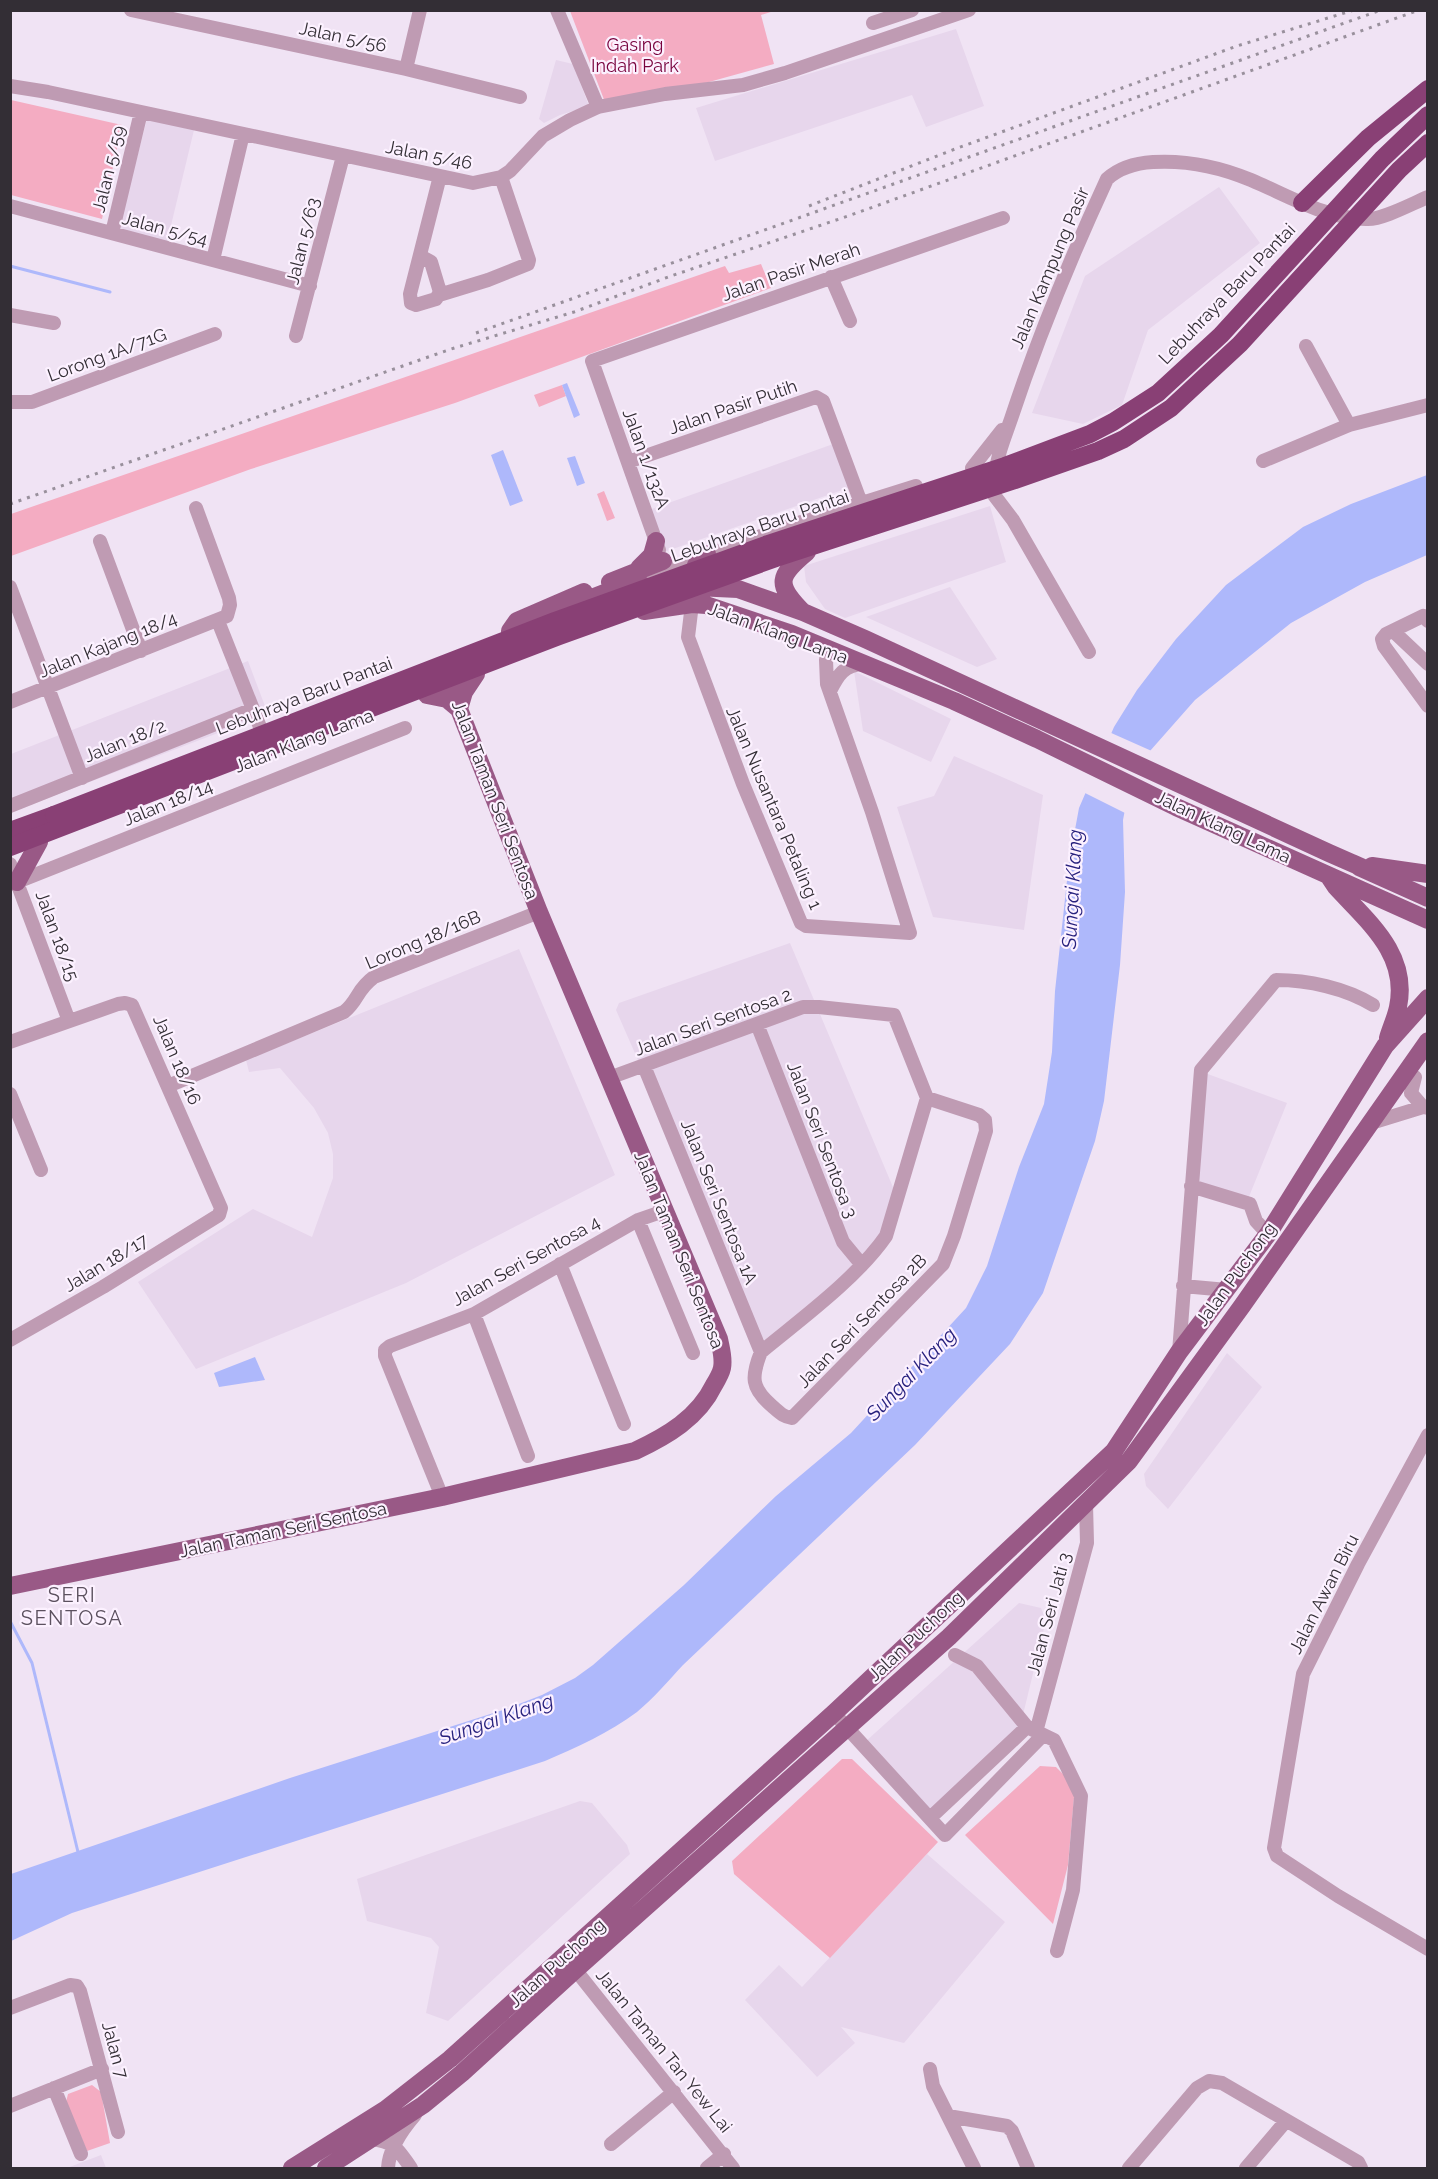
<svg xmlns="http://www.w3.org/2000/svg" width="1438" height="2179" viewBox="0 0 1438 2179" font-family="Raleway,sans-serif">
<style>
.built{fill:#e7d6ec}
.green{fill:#f4acc2}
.water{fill:#aeb8fb}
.pier{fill:#f0e3f4}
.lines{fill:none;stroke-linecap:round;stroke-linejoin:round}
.stream{stroke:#aeb8fb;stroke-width:3}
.minor{stroke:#bf9bb3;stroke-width:14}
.major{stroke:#995986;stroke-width:18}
.highway{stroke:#894075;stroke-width:18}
.rail{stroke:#99909c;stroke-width:3;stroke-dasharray:3 6;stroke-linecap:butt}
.highway-bridge{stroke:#894075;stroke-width:18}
.labels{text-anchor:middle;stroke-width:4.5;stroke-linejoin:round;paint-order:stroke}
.street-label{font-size:18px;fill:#332e35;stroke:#fcf1ff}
.park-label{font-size:18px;fill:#78023d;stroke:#fcf1ff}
.water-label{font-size:20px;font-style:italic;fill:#27217e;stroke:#fcf1ff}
.neighbourhood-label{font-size:20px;letter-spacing:1.5px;fill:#5c515f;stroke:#fcf1ff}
</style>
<rect width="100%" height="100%" fill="#f0e3f4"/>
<path class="built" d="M956,29L984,106L926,127L912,95L715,161L696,108Z
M556,60L573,64L589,106L560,115L544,123L539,119Z
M147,119L194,130L167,242L118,231Z
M1219,187L1260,243L1148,330L1122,405L1083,424L1032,413L1085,276Z
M836,443L851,487L664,552L649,510Z
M990,506L1006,562L845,618L825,609L806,582L804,566Z
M950,587L997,659L977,667L866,617Z
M248,661L268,714L11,812V754Z
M854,671L951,719L931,762L863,731Z
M954,756L1043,795L1024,930L933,917L897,807L934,796Z
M790,943L895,1192L883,1235L873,1250L763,1345L616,1010L619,1003Z
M519,949L615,1175L406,1283L196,1369L138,1282L253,1209L312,1237L333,1178V1154L328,1133L314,1108L280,1068L249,1072L246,1060Z
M1205,1073L1287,1103L1248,1199L1196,1183Z
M1227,1353L1262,1387L1168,1509L1146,1486L1144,1474Z
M1019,1603L1041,1608L1046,1620L1020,1727L930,1812L865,1742Z
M580,1801L592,1803L627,1845L630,1854L448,2021L426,2013L439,1947L431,1938L367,1921L357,1879Z
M927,1854L1005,1922L904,2043L841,2027L855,2043L817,2077L745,2000L779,1965L802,1987Z
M101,2155L106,2168H67Z"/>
<path class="green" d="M570,11H774L761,15L774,64L608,110Z
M11,100L122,125L102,219L11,195Z
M761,264L771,288L455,403L251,469L11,556V514L725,266L729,273Z
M562,385L566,396L539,407L534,395Z
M604,491L615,518L607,521L597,494Z
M842,1759H852L938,1842L830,1958L734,1874L732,1861Z
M1040,1766L1056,1767L1075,1786L1068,1865L1053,1924L965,1835Z
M92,2085L101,2092L110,2143L87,2151L66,2102L68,2094Z"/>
<path class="water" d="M567,383L580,415L574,418L562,385Z
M503,450L523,501L510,506L491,455Z
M575,456L585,483L577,486L567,458Z
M1427,475V555L1365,582L1291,623L1195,700L1150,751L1126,804L1123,820L1125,892L1120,965L1104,1101L1095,1141L1043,1293L1010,1344L915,1445L683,1665C668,1681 654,1698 637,1712C609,1733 577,1747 545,1761L72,1913L11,1941V1874L290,1778L506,1709L542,1695L575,1678L593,1665L684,1585L776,1496L851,1433L966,1308L987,1266L1019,1167L1044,1104L1052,1052L1055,991L1069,862L1079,808L1114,727L1137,690L1176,639L1226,585L1303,527L1351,504Z
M255,1357L265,1380L219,1387L214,1373Z"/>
<path class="pier" d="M1109,732L1154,752L1139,779L1127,814L1083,792Z"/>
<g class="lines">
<path class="stream" d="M10,266L110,292
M10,1621L32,1663L78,1852"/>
<path class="minor" d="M131,10L406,69L520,97
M557,10L598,107
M873,23L912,10
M406,69L420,10
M10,86L48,92L473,183L501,177L510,171L543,136L570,120L598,107L665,94L743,85L785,73L969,10
M10,206L310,286
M112,233L141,112
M420,256L431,262L440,292L436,299L416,305L411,303L410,294L440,176
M213,260L243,134
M831,277L850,321
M439,295L488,280L528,264L529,260L501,177
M10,315L54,323
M296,336L343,156
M1306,346L1349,425
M10,402H32L215,334
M1263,461L1349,425L1428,405
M628,462L816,397L823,401L861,503
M972,468L1002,430
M995,477C997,455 1004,439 1011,419C1038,337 1071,257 1107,179C1119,168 1137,163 1153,162C1187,160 1220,167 1251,180C1287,195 1328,220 1368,219C1384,219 1411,204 1428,197
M994,495L1013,520L1089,652
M100,541L141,651
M659,550L592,361L1003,218
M652,574L795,524L916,486
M10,587L82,778
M692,604L688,637L743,784L801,923L806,926L910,933L872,812L827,684L826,660L828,649
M218,621L260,727
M1428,621L1423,616L1386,634L1382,639L1384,646L1428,706
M1393,631L1428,664
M830,691C838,675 844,665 863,664
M10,702L227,616L230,605L229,598L196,508
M10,806L253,709
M10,864L69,1021
M12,884L405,728
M757,1024L843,1242L862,1265
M10,1042L118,1004L125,1003L132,1005L221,1208L219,1215L103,1287L10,1340
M644,1066L761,1352
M1415,1077L1411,1093L1423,1107
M609,1078L803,1007H819L894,1015L927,1098L886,1236C857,1278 801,1319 761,1352
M168,1086L344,1012C359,1000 356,990 374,977L539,912
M10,1094L41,1170
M1371,1123L1423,1107L1428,1108
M1191,1186L1250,1204L1256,1221L1268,1234
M638,1220L693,1353
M560,1264L624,1424
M1183,1286L1227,1290
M474,1314L528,1456
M761,1352C751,1377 751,1388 772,1406C779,1412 783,1417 792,1418L943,1264L954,1236L986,1131L985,1120L979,1115L927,1098
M1179,1352L1201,1070L1276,980C1308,980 1345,988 1373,1005
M1428,1435L1358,1564L1303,1674L1274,1848L1277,1856L1338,1896L1428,1949
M442,1497L385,1356V1350L390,1346L474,1314L638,1220L664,1211
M955,1655L977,1666L1027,1727L1054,1740L1081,1796L1073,1890L1057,1951
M840,1720L945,1835L1043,1735
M1036,1732L1087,1543L1086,1504
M930,1818L1027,1727
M570,1963L733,2168
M10,2008L70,1985L77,1986L80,1991L118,2132
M930,2069L933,2086L974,2168
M54,2088L81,2154
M10,2106L102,2069
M948,2116L1007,2126L1012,2131L1028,2168
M372,2139C396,2142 398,2150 411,2168
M611,2144L674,2092
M388,2168C389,2148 402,2130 415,2115
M707,2168L724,2154
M1129,2168L1197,2088L1209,2081L1222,2083L1358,2162L1361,2168
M1246,2168L1286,2121"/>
<path class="major" d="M639,568L652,555L656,541
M610,582L663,561
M693,582L696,565L707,554
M696,587L738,589L803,612L865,639L1329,853L1370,871L1352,863
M574,605L615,589L642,585
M644,611L692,604L706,605L792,634L954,701L1037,739L1176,807L1428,920
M803,612C775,584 778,576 807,552
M510,631L517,621L584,592
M427,695L447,699L459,709
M459,709L464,692L476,674
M1372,866L1428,874
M1359,867L1428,898
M1330,878L1336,887C1368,922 1409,954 1398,1007C1396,1017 1391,1028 1388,1038
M17,882L39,842
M10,1586L442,1497L635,1451C667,1436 698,1418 714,1385C717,1380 721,1373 722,1368C724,1358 721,1349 719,1339L539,912L459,709L444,666
M292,2168L386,2109L450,2059L834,1713L1114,1451L1179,1352L1268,1234L1385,1046L1428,998
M326,2168L423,2105L462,2073L575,1970L949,1637L1129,1461L1242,1306L1428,1041"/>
<path class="highway" d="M1302,203L1368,138L1428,89
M10,831L54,815"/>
<path class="rail" d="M809,206L955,149L1237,46L1354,10
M476,333L1381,10
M10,504L451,349L574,312L671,276L851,215L1419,10"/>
<path class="highway-bridge" d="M54,815L555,621L768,544L1005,466L1090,434L1113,422L1158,393L1221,335L1382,159L1428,115
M10,847L559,636L776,558L1012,481L1098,451L1124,439L1171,408L1240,344L1399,170L1428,143"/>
</g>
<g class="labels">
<g class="street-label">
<text transform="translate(343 37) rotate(12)" y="6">Jalan 5/56</text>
<text transform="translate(429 155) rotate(11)" y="6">Jalan 5/46</text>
<text transform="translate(109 169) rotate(-76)" y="6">Jalan 5/59</text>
<text transform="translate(165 229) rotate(15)" y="6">Jalan 5/54</text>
<text transform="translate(303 241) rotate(-76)" y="6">Jalan 5/63</text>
<text transform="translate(1050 268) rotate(-67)" y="6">Jalan Kampung Pasir</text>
<text transform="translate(791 272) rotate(-19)" y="6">Jalan Pasir Merah</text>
<text transform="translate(1227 294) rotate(-46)" y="6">Lebuhraya Baru Pantai</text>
<text transform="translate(107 355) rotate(-20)" y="6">Lorong 1A/71G</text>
<text transform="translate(733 407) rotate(-19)" y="6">Jalan Pasir Putih</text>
<text transform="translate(646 459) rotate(70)" y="6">Jalan 1/132A</text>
<text transform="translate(760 526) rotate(-19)" y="6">Lebuhraya Baru Pantai</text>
<text transform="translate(778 633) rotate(20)" y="6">Jalan Klang Lama</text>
<text transform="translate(108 645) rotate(-22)" y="6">Jalan Kajang 18/4</text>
<text transform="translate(304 696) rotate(-21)" y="6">Lebuhraya Baru Pantai</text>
<text transform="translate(125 741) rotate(-22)" y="6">Jalan 18/2</text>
<text transform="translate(304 741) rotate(-21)" y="6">Jalan Klang Lama</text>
<text transform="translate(495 800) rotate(69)" y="6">Jalan Taman Seri Sentosa</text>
<text transform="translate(168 803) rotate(-22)" y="6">Jalan 18/14</text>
<text transform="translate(774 808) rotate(67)" y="6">Jalan Nusantara Petaling 1</text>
<text transform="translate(1223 827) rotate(25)" y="6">Jalan Klang Lama</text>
<text transform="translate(57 936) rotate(70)" y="6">Jalan 18/15</text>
<text transform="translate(423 940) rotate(-23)" y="6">Lorong 18/16B</text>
<text transform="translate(713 1022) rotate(-20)" y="6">Jalan Seri Sentosa 2</text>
<text transform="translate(177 1060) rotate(67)" y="6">Jalan 18/16</text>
<text transform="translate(822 1140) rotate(69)" y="6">Jalan Seri Sentosa 3</text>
<text transform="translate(719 1202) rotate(68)" y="6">Jalan Seri Sentosa 1A</text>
<text transform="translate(679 1250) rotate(68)" y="6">Jalan Taman Seri Sentosa</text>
<text transform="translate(526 1261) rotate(-29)" y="6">Jalan Seri Sentosa 4</text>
<text transform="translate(106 1263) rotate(-31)" y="6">Jalan 18/17</text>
<text transform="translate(1236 1274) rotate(-54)" y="6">Jalan Puchong</text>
<text transform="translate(862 1321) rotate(-46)" y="6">Jalan Seri Sentosa 2B</text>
<text transform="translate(283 1530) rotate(-12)" y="6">Jalan Taman Seri Sentosa</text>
<text transform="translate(1324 1594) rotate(-63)" y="6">Jalan Awan Biru</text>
<text transform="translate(1049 1614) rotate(-75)" y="6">Jalan Seri Jati 3</text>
<text transform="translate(916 1636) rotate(-43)" y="6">Jalan Puchong</text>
<text transform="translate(557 1963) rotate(-42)" y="6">Jalan Puchong</text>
<text transform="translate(115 2050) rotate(75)" y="6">Jalan 7</text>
<text transform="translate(664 2051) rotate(51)" y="6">Jalan Taman Tan Yew Lai</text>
</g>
<g class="park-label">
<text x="635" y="51">Gasing<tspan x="635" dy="21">Indah Park</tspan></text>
</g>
<g class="water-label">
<text transform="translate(1072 889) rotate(-87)" y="7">Sungai Klang</text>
<text transform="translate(911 1374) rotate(-46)" y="7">Sungai Klang</text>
<text transform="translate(496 1719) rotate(-19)" y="7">Sungai Klang</text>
</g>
<g class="neighbourhood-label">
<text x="72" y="1602">SERI<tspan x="72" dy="23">SENTOSA</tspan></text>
</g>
</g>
<rect width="1438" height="2179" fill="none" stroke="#332e35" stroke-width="24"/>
</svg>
